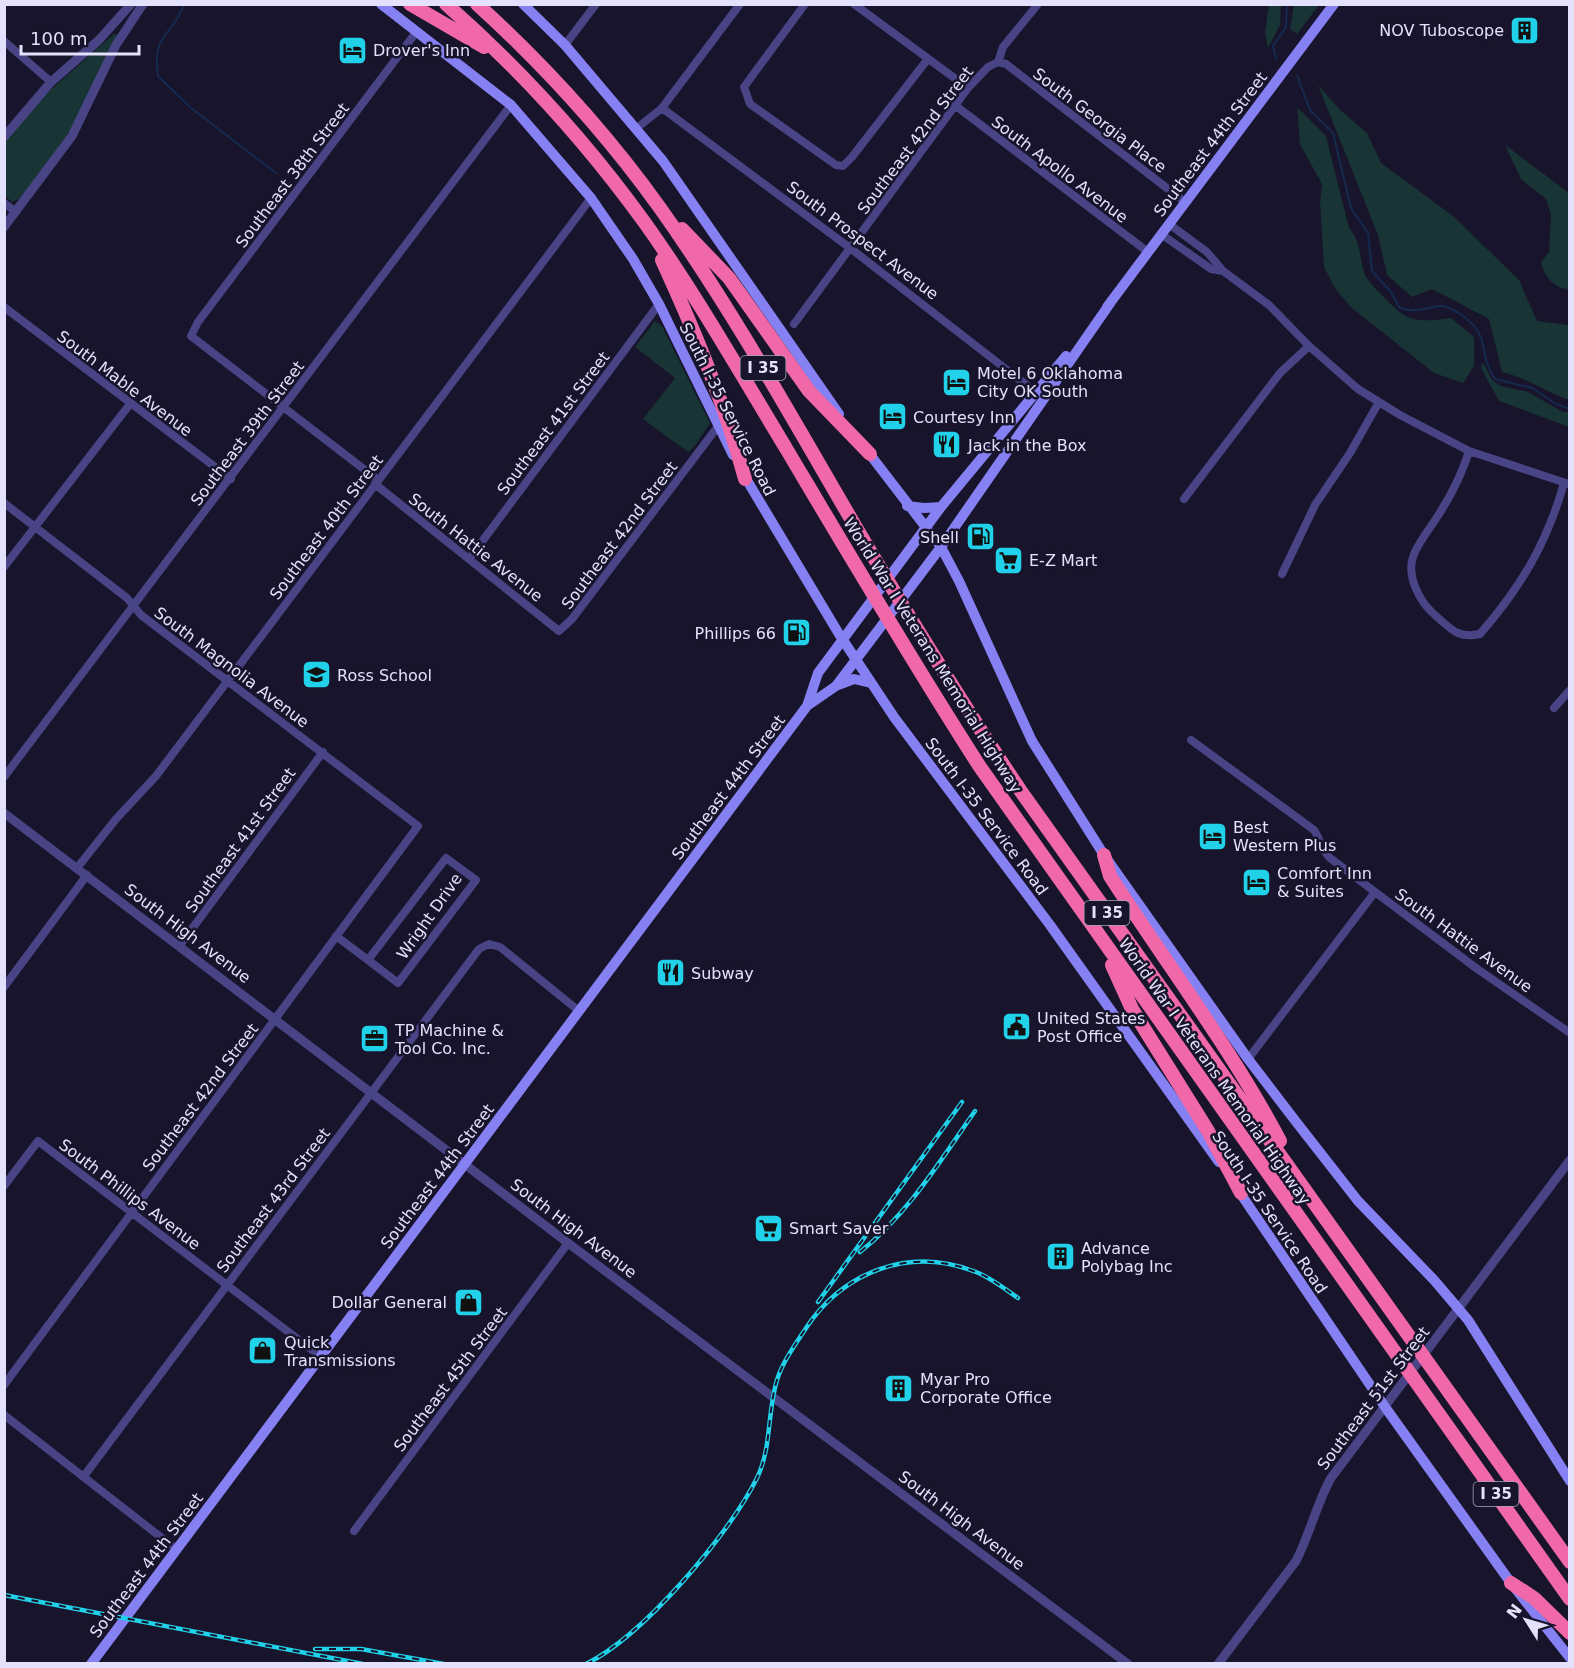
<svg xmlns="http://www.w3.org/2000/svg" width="1574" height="1668" viewBox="0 0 1574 1668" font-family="'DejaVu Sans',sans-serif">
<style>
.green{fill:#183434}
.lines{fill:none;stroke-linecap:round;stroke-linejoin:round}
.stream{stroke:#152a4e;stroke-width:2}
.minor{stroke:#484485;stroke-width:8}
.tertiary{stroke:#484485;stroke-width:9}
.secondary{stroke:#8681f3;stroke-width:10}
.motorway{stroke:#f068a7;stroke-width:14}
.rail-casing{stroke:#20d1e9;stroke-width:4.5}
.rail{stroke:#18142b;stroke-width:2;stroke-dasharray:7;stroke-linecap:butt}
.labels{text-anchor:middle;stroke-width:5;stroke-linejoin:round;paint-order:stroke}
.shield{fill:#18142b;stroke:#a7a4bd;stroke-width:1.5}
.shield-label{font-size:15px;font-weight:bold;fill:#e4e1fc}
.poi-label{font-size:16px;fill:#e4e1fc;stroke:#18142b;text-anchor:start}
.street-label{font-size:16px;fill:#e4e1fc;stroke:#18142b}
</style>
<rect width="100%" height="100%" fill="#18142b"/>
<path class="green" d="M1269,5H1281L1280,25L1268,48L1265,33Z
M1294,5H1319L1297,34L1290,29Z
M114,34L117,35L70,131L21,198L12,202L5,196L4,143L47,93Z
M1318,85L1339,109L1367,133L1381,163L1453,216L1519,280L1537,321L1569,325V400C1546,392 1527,378 1502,372L1489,319L1432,289L1412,297L1387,275L1378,235Z
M1297,107L1326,136L1349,228C1361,242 1359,255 1364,272C1367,281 1374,287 1381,294C1407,322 1413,323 1451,318L1474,337V366L1463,383L1434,373L1352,308L1336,290L1324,267L1320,202L1322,184L1300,144Z
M1505,145L1569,193V289C1554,289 1544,276 1541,262L1549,252L1551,214L1546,199L1521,179Z
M655,321L662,326L710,423L695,446L688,452L643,419L675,378L635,347Z
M1482,364H1484L1492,380L1501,386L1528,392L1563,412H1569V427L1499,401L1481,368Z"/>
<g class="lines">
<path class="stream" d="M184,4C172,39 152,31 158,76L191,108L276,173
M1276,59L1273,46L1286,27L1287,4
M1297,75L1310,110L1333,133L1351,208L1368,233L1372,271L1391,292L1399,307C1413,314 1425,308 1440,306C1446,305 1452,309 1457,312C1494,335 1476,351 1495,379L1532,388L1556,404L1570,409"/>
<path class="minor" d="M805,4L744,87L750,104L836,165L843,166L852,157L927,60
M854,4L968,88
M4,41L51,82
M565,45L596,4
M998,62L1006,64L1185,202
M956,106L1148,252
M662,108L850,248L1038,394
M637,128L662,108L740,4
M4,203L16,212
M1161,234L1211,269L1223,271L1207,252L1169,224
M1223,271L1269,305L1309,346L1358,389L1400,415L1469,451L1569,484
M4,307L231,479
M794,324L968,88L988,67L998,62L1003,47L1038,4
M1469,451C1462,474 1452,494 1439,514C1431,527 1420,540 1414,554C1405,575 1420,603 1436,616C1451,629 1458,639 1480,634C1521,587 1547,543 1564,483
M378,480L191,336L198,322L417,31
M375,484L559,631L572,619L719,425
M1184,499L1280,373L1309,346
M4,503L127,598L141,615L418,826L4,1385
M469,559L659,304
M4,567L130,404
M1282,574L1315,505L1350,453L1379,402
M1554,708L1570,690
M1191,740L1314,830C1321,840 1321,850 1330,858L1476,968L1570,1033
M4,777L511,105
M446,858L476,880L398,983L368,960Z
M77,868L116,819L156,776L591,198
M336,936L368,960
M180,945L323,752
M4,987L87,875
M1248,1059L1375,892
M4,1186L38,1141L320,1356
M4,1415L176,1549
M84,1476L479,949L489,944L500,947L579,1011
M354,1531L568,1243"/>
<path class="tertiary" d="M4,137L51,82L99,40L131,4
M4,227L72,136L116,45L143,4
M4,813L568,1243L1128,1664
M1218,1664L1296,1561C1310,1534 1316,1505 1331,1478L1570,1160"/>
<path class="secondary" d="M381,4L511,105L591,198L633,259L659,304L733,455
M523,4L565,45L663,161L839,414
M1107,307L1334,4
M865,448L941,547L959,581L1032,741L1104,855L1248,1059L1297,1123L1358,1201L1434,1280L1468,1320L1570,1481
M742,472L839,634L894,717L1050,925L1219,1162
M907,506L924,508L941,507
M838,685L854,679L871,683
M807,706L818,673L941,507L1066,356
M1236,1187L1385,1407L1511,1583L1570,1658
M91,1664L807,706L836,686L941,547L1111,302"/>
<path class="motorway" d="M410,4L484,47
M446,4C520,69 588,144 645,223C697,296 741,374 787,450C850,556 913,663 980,767L1570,1599
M477,4C544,65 607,134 660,208C732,309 792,418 854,524C907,614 962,703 1020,790L1570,1562
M682,229L729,278L809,391L870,454
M662,260C695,332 725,404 745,479
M1104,855L1110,876C1167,965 1231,1048 1280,1141
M1112,965L1132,1009L1208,1131L1241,1193
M1511,1583L1534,1598L1570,1633"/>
<defs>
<path id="rail" d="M860,1252C908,1214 940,1161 975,1111
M818,1302L962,1102
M4,1595L363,1664
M315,1649H361L444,1664
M586,1664C643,1636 729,1535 757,1478C772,1447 767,1412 777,1380C783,1361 795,1345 806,1328C844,1271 910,1246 976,1272C991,1278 1005,1289 1018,1298"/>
</defs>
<use href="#rail" class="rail-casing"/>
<use href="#rail" class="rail"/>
</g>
<defs>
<symbol id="building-square" viewBox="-11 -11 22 22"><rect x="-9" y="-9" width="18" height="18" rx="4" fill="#20d1e9" stroke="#18142b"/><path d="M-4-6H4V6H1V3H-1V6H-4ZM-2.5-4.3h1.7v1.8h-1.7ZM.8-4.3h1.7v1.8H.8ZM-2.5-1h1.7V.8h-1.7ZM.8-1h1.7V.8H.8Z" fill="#111"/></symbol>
<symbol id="hotel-square" viewBox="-11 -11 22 22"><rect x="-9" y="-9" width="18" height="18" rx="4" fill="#20d1e9" stroke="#18142b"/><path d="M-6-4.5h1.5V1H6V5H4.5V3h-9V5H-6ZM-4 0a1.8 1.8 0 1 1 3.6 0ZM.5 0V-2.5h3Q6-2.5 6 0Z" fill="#111"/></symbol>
<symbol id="restaurant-square" viewBox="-11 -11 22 22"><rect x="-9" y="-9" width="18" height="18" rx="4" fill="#20d1e9" stroke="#18142b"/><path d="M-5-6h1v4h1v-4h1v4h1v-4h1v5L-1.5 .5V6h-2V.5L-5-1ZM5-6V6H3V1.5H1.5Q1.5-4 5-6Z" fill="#111"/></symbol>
<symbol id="fuel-square" viewBox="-11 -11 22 22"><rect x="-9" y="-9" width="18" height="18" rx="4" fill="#20d1e9" stroke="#18142b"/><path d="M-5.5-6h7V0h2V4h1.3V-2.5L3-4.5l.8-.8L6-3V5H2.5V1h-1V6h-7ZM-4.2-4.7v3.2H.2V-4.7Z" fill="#111"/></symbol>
<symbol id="supermarket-square" viewBox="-11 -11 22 22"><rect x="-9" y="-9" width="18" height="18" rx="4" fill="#20d1e9" stroke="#18142b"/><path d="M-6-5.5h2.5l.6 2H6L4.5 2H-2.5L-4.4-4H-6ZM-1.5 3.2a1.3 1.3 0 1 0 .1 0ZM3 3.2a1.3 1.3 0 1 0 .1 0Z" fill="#111"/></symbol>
<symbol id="school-square" viewBox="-11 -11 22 22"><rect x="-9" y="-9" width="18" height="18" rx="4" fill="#20d1e9" stroke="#18142b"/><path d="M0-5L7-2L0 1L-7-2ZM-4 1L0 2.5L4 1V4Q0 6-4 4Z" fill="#111"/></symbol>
<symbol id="civic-square" viewBox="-11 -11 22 22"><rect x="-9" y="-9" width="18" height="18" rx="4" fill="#20d1e9" stroke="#18142b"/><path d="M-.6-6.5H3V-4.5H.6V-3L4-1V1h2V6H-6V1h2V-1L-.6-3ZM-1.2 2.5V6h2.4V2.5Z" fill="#111"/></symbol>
<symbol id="office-square" viewBox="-11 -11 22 22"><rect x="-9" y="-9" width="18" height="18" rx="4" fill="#20d1e9" stroke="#18142b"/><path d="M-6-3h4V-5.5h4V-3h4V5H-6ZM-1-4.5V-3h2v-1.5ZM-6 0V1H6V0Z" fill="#111"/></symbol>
<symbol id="shop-square" viewBox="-11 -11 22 22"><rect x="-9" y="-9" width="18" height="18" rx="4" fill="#20d1e9" stroke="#18142b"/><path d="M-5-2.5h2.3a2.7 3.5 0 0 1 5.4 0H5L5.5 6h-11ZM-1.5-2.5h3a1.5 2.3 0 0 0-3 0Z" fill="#111"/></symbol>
</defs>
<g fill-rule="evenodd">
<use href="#building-square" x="1508" y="14" width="33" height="33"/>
<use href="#hotel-square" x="336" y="34" width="33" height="33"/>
<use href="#hotel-square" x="940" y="366" width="33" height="33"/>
<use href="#hotel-square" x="876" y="400" width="33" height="33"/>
<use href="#restaurant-square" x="930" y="428" width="33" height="33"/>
<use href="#fuel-square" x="964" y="520" width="33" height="33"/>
<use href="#supermarket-square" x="992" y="544" width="33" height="33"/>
<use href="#fuel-square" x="780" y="616" width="33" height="33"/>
<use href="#school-square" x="300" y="658" width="33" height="33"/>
<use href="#hotel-square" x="1196" y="820" width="33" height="33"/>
<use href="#hotel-square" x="1240" y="866" width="33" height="33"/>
<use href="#restaurant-square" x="654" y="956" width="33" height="33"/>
<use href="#civic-square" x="1000" y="1010" width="33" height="33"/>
<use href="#office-square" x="358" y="1022" width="33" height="33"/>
<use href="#supermarket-square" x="752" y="1212" width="33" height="33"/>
<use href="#building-square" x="1044" y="1240" width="33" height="33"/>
<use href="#shop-square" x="452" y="1286" width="33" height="33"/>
<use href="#shop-square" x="246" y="1334" width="33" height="33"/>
<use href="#building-square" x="882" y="1372" width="33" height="33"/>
</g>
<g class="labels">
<g class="shield">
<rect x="740.5" y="356" width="45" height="24" rx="4.5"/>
<rect x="1084.5" y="901" width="45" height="24" rx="4.5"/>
<rect x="1473.5" y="1482" width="45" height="24" rx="4.5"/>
</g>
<g class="shield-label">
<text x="763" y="373">I 35</text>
<text x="1107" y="918">I 35</text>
<text x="1496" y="1499">I 35</text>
</g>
<g class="poi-label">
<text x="1504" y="36" text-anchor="end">NOV Tuboscope</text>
<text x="373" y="56">Drover's Inn</text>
<text x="977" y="379">Motel 6 Oklahoma<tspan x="977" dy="18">City OK South</tspan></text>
<text x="913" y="423">Courtesy Inn</text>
<text x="968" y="451">Jack in the Box</text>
<text x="959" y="543" text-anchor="end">Shell</text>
<text x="1029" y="566">E-Z Mart</text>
<text x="776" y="639" text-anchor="end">Phillips 66</text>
<text x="337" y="681">Ross School</text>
<text x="1233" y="833">Best<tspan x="1233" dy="18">Western Plus</tspan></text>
<text x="1277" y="879">Comfort Inn<tspan x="1277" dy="18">&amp; Suites</tspan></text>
<text x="691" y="979">Subway</text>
<text x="1037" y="1024">United States<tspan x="1037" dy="18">Post Office</tspan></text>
<text x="395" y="1036">TP Machine &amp;<tspan x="395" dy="18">Tool Co. Inc.</tspan></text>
<text x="789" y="1234">Smart Saver</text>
<text x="1081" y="1254">Advance<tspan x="1081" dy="18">Polybag Inc</tspan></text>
<text x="447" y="1308" text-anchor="end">Dollar General</text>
<text x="284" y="1348">Quick<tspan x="284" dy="18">Transmissions</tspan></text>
<text x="920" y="1385">Myar Pro<tspan x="920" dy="18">Corporate Office</tspan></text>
</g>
<g class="street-label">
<text transform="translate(1100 120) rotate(37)" y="6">South Georgia Place</text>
<text transform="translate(915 140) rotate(-53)" y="6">Southeast 42nd Street</text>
<text transform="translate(1210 144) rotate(-53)" y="6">Southeast 44th Street</text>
<text transform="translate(1060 169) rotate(37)" y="6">South Apollo Avenue</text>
<text transform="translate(292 175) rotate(-53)" y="6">Southeast 38th Street</text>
<text transform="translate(863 240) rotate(37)" y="6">South Prospect Avenue</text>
<text transform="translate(125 383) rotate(37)" y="6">South Mable Avenue</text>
<text transform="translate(728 409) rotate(63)" y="6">South I-35 Service Road</text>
<text transform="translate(553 423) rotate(-53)" y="6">Southeast 41st Street</text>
<text transform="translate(247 433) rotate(-53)" y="6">Southeast 39th Street</text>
<text transform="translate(326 527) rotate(-53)" y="6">Southeast 40th Street</text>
<text transform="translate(619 535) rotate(-53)" y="6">Southeast 42nd Street</text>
<text transform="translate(476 547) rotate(38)" y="6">South Hattie Avenue</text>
<text transform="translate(933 655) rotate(58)" y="6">World War I Veterans Memorial Highway</text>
<text transform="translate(232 667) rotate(37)" y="6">South Magnolia Avenue</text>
<text transform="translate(728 787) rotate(-53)" y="6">Southeast 44th Street</text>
<text transform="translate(987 816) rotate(53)" y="6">South I-35 Service Road</text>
<text transform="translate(240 840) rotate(-54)" y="6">Southeast 41st Street</text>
<text transform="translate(429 916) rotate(-55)" y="6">Wright Drive</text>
<text transform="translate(188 933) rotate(37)" y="6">South High Avenue</text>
<text transform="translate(1464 940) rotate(36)" y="6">South Hattie Avenue</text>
<text transform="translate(1215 1071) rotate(55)" y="6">World War I Veterans Memorial Highway</text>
<text transform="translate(200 1097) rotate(-53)" y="6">Southeast 42nd Street</text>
<text transform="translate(437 1176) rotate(-53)" y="6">Southeast 44th Street</text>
<text transform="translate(130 1194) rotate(37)" y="6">South Phillips Avenue</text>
<text transform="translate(273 1200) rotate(-53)" y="6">Southeast 43rd Street</text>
<text transform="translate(1270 1212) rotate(56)" y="6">South I-35 Service Road</text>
<text transform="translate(574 1228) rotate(37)" y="6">South High Avenue</text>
<text transform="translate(450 1379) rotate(-53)" y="6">Southeast 45th Street</text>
<text transform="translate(1373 1398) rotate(-53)" y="6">Southeast 51st Street</text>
<text transform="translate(962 1520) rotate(37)" y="6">South High Avenue</text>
<text transform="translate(146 1565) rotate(-53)" y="6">Southeast 44th Street</text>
</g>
</g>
<rect width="1574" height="1668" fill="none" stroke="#e4e1fc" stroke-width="12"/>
<g transform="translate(1526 1620) rotate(307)" stroke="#18142b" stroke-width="4.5" paint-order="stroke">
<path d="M0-4.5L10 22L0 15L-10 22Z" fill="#e4e1fc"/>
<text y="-9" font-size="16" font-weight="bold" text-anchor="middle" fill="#e4e1fc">N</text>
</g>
<path d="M21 45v9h118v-9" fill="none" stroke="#e4e1fc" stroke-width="3"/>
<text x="30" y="45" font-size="18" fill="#e4e1fc" stroke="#18142b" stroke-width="4.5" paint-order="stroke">100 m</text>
</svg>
